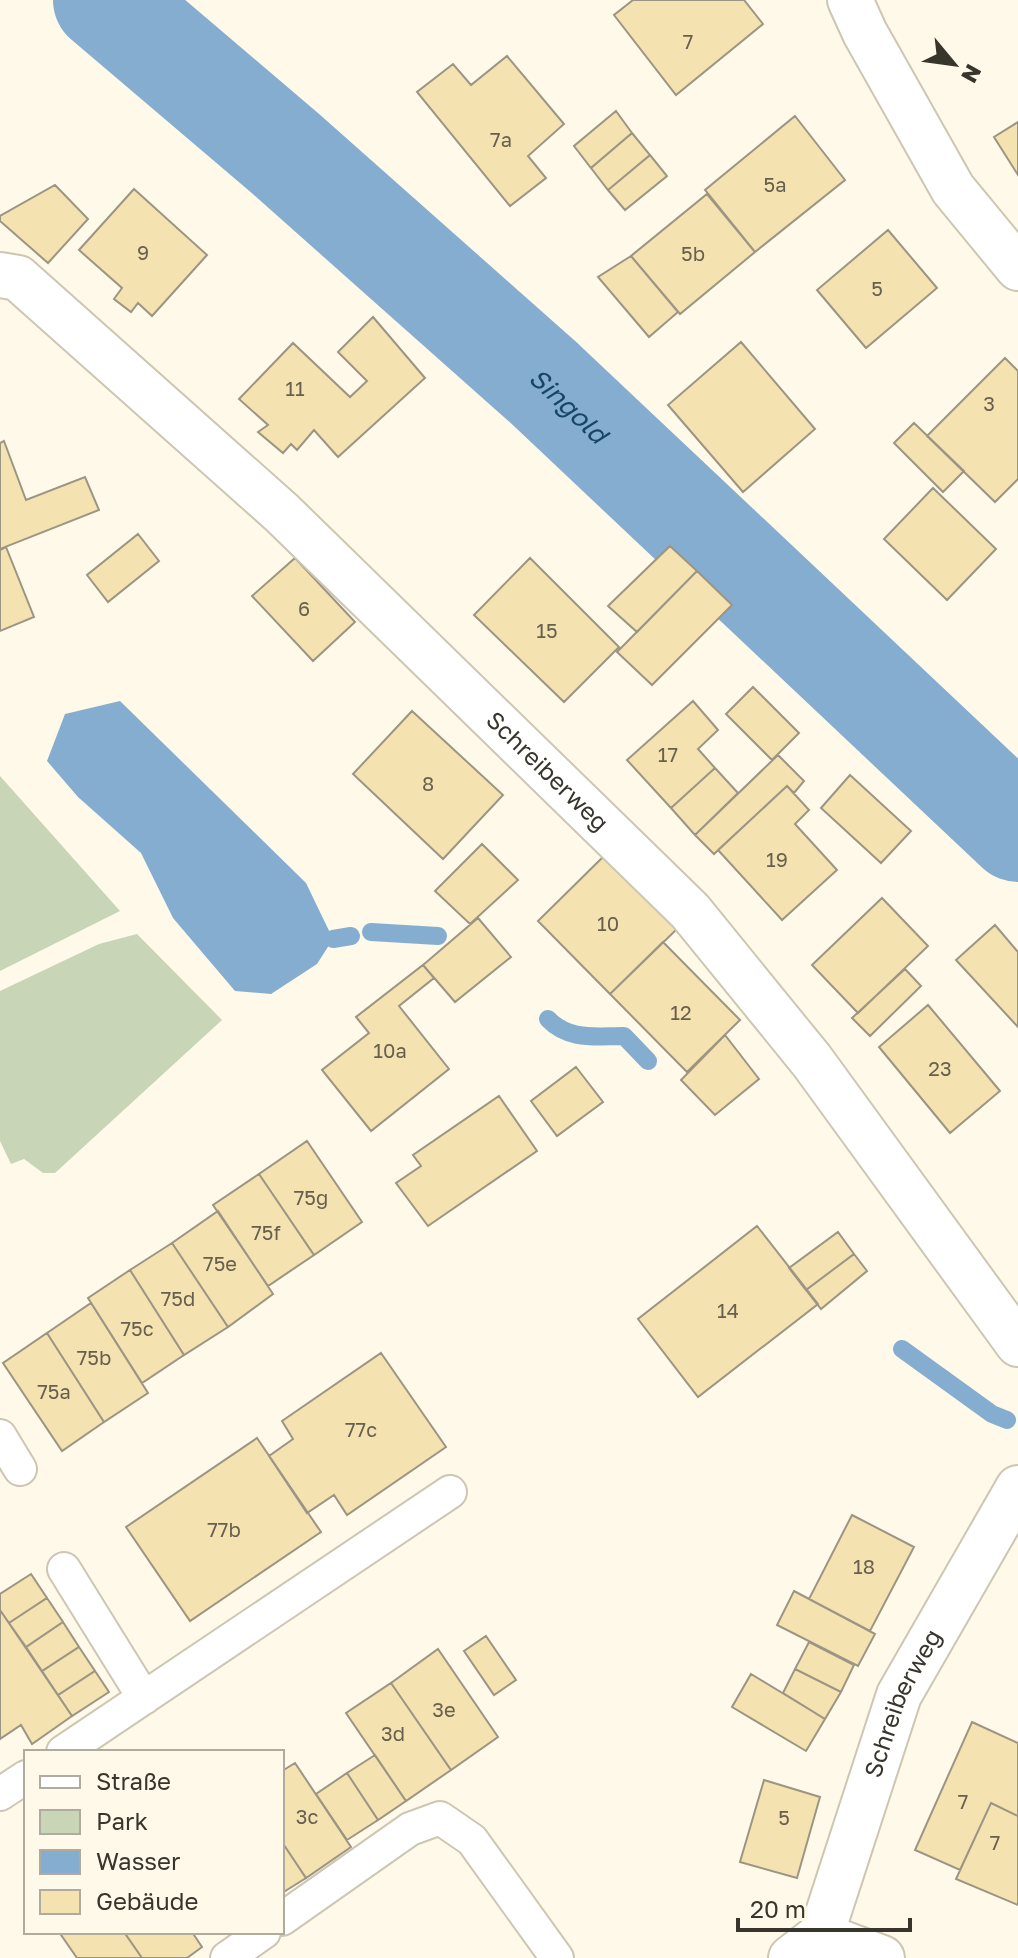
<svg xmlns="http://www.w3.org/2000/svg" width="1018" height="1958" viewBox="0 0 1018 1958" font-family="'Golos Text',sans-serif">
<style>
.green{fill:#c8d5b6}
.water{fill:#85add0}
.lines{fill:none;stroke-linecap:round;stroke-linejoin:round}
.stream{stroke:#85add0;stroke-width:18}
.river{stroke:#85add0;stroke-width:104}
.building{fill:#f5e2b1;stroke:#9c9583;stroke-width:2}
.lane-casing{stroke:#cdc6b3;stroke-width:36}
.street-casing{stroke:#cdc6b3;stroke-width:48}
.lane{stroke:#fff;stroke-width:32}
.street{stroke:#fff;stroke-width:44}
.labels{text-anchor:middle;stroke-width:6;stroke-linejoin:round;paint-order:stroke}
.number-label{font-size:20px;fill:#67604e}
.street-label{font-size:24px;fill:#38352d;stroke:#fff9e9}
.water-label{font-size:26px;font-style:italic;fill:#174568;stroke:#fff9e9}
</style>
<rect width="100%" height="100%" fill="#fff9e9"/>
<path class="green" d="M0,776L120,911L0,971Z
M137,934L222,1020L55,1173H43L24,1159L11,1164L0,1141V991L99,944Z"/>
<path class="water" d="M120,701L306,883L333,939L317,964L271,994L235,991L173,918L141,853L78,797L47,761L65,714Z"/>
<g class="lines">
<path class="stream" d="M371,932L438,936
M333,939L351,936
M548,1019C569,1041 596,1036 624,1036L648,1061
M902,1349L992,1414L1007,1420"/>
<path class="river" id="s1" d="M105,0L286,154L544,383L1018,830"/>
</g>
<path class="building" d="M633,0H744L763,24L676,95L614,15Z
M507,56L564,124L528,156L546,178L510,206L417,92L453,64L471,85Z
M616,111L632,133L591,168L574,146Z
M795,116L845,180L755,252L705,190Z
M1018,122V175L994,137Z
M632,133L650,155L608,190L591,168Z
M650,155L667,176L625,210L608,190Z
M55,185L88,219L48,263L0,221V216Z
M134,189L207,255L152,316L138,303L131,312L114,299L122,288L79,250Z
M707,194L755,252L680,314L631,256Z
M888,230L937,288L866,348L817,290Z
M631,256L678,312L649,337L598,277Z
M373,317L425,378L338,457L314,430L297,450L291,444L283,453L258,432L268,425L239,399L293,343L350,397L367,381L338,352Z
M741,342L815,429L743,492L668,405Z
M1005,358L1018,371V479L995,502L927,436Z
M914,423L964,471L943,492L894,443Z
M4,441L26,500L85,477L99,510L0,549V443Z
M933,488L996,549L947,600L884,539Z
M138,534L159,561L108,602L87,575Z
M670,546L697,571L637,632L608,606Z
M6,547L34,617L0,631V550Z
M295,558L355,622L313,661L252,596Z
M530,558L619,647L564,702L474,615Z
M697,571L732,605L652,685L617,652Z
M753,687L799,733L772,760L726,714Z
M693,701L718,730L698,749L715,768L671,808L627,760Z
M412,711L503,795L443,859L353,774Z
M778,755L804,781L794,793L787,786L714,854L695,835Z
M715,768L738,793L695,835L671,808Z
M850,775L911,831L881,863L821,808Z
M787,786L809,810L795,824L837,870L782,920L718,850Z
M482,844L518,880L470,924L435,891Z
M605,855L678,928L610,994L538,921Z
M882,898L928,946L858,1013L812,965Z
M478,918L511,957L455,1002L423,965Z
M995,925L1018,952V1027L956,960Z
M663,942L740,1020L687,1072L610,994Z
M423,965L434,978L399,1006L449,1069L371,1131L322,1070L369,1033L356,1017Z
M905,969L921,986L870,1036L852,1018Z
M928,1005L1000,1091L950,1133L879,1047Z
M725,1035L759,1079L715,1115L681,1080Z
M576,1067L603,1102L557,1136L531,1101Z
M499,1096L537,1151L428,1226L396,1183L421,1166L413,1155Z
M307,1141L362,1222L314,1255L259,1174Z
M259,1174L314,1255L268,1286L213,1205Z
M218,1211L273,1294L228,1327L172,1243Z
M757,1226L818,1304L698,1397L638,1319Z
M838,1232L854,1254L806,1290L789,1268Z
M172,1243L228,1327L184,1355L130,1270Z
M854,1254L867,1271L821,1309L806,1290Z
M130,1270L184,1355L142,1383L88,1298Z
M91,1303L148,1393L104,1422L47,1333Z
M47,1333L104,1422L62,1451L3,1363Z
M381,1353L446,1447L347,1515L334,1495L307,1513L269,1456L293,1439L282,1421Z
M257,1438L321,1532L190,1621L126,1527Z
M852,1515L914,1547L870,1631L809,1599Z
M31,1574L47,1598L9,1623L0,1610V1594Z
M794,1591L875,1634L858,1666L777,1625Z
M47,1598L63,1622L26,1647L9,1623Z
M0,1610L72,1716L32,1744L21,1725L0,1739Z
M63,1622L79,1647L42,1671L26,1647Z
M486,1636L516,1680L494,1695L464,1651Z
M809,1642L854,1665L841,1692L795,1669Z
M79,1647L95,1671L58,1695L42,1671Z
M438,1649L498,1737L451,1770L391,1683Z
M795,1669L841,1692L825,1719L783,1693Z
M95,1671L109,1692L72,1716L58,1695Z
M751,1674L825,1719L806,1751L732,1707Z
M391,1683L451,1770L406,1801L346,1713Z
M972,1722L1018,1743V1816L991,1803L960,1870L915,1850Z
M375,1755L406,1801L378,1820L347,1773Z
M295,1763L351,1847L306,1878L282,1842V1771Z
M347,1773L378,1820L347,1840L316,1794Z
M764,1780L820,1797L797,1878L740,1862Z
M991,1803L1018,1816V1905L956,1879Z
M282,1842L306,1878L282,1893Z
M59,1932H124L142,1958H77Z
M124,1932H192L202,1947L187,1958H142Z"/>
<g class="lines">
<defs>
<path id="lane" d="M0,1436L20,1469
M64,1569L144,1698
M63,1752L450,1492
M0,1794L26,1777
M282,1919L410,1829L440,1818L472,1840L557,1958
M227,1958L264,1932"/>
<g id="street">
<path d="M850,0L865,33L953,189L1018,268"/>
<path id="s2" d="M0,275L18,278L282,513L690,911L812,1061L1018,1344"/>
<path id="s3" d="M821,1935L899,1695L1018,1488"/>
<path d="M791,1958L821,1935L882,1958"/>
</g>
</defs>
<use href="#lane" class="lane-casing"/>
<use href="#street" class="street-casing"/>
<use href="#lane" class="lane"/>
<use href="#street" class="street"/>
</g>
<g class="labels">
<g class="number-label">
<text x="688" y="49">7</text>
<text x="501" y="147">7a</text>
<text x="775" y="192">5a</text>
<text x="143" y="260">9</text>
<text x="693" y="261">5b</text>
<text x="877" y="296">5</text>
<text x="295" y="396">11</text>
<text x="989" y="411">3</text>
<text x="304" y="616">6</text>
<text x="547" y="638">15</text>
<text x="668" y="762">17</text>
<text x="428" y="791">8</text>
<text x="777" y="867">19</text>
<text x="608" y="931">10</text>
<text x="681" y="1020">12</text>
<text x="390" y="1058">10a</text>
<text x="940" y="1076">23</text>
<text x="311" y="1205">75g</text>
<text x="266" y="1240">75f</text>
<text x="220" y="1271">75e</text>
<text x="178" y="1306">75d</text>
<text x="728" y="1318">14</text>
<text x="137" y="1336">75c</text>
<text x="94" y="1365">75b</text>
<text x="54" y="1399">75a</text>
<text x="361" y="1437">77c</text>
<text x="224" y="1537">77b</text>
<text x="864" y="1574">18</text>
<text x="444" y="1717">3e</text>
<text x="393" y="1741">3d</text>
<text x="963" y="1809">7</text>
<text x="307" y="1824">3c</text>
<text x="784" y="1825">5</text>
<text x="995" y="1850">7</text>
</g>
<g class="street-label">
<text dy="8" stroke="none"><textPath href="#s2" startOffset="742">Schreiberweg</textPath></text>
<text dy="8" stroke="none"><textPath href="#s3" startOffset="246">Schreiberweg</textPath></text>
</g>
<g class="water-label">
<text dy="9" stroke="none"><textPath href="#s1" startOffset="616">Singold</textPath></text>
</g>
</g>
<rect x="24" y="1750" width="260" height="184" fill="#fff9e9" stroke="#afab9e" stroke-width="2"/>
<rect x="40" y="1776" width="40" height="12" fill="#ffffff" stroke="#afab9e" stroke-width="2"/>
<text x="96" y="1790" font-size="24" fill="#38352d">Straße</text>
<rect x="40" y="1810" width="40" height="24" fill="#c8d5b6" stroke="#afab9e" stroke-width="2"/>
<text x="96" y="1830" font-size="24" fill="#38352d">Park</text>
<rect x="40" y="1850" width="40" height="24" fill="#85add0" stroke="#afab9e" stroke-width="2"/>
<text x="96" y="1870" font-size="24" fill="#38352d">Wasser</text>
<rect x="40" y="1890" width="40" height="24" fill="#f5e2b1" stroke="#afab9e" stroke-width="2"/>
<text x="96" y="1910" font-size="24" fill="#38352d">Gebäude</text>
<g transform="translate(954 64) rotate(119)" stroke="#fff9e9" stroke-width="6" paint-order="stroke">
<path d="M0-6L14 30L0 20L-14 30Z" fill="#38352d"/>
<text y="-12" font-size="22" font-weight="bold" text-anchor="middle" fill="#38352d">N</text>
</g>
<path d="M738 1918v12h172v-12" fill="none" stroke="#38352d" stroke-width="4"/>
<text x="750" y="1918" font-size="24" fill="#38352d" stroke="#fff9e9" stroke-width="6" paint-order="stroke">20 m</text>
</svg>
